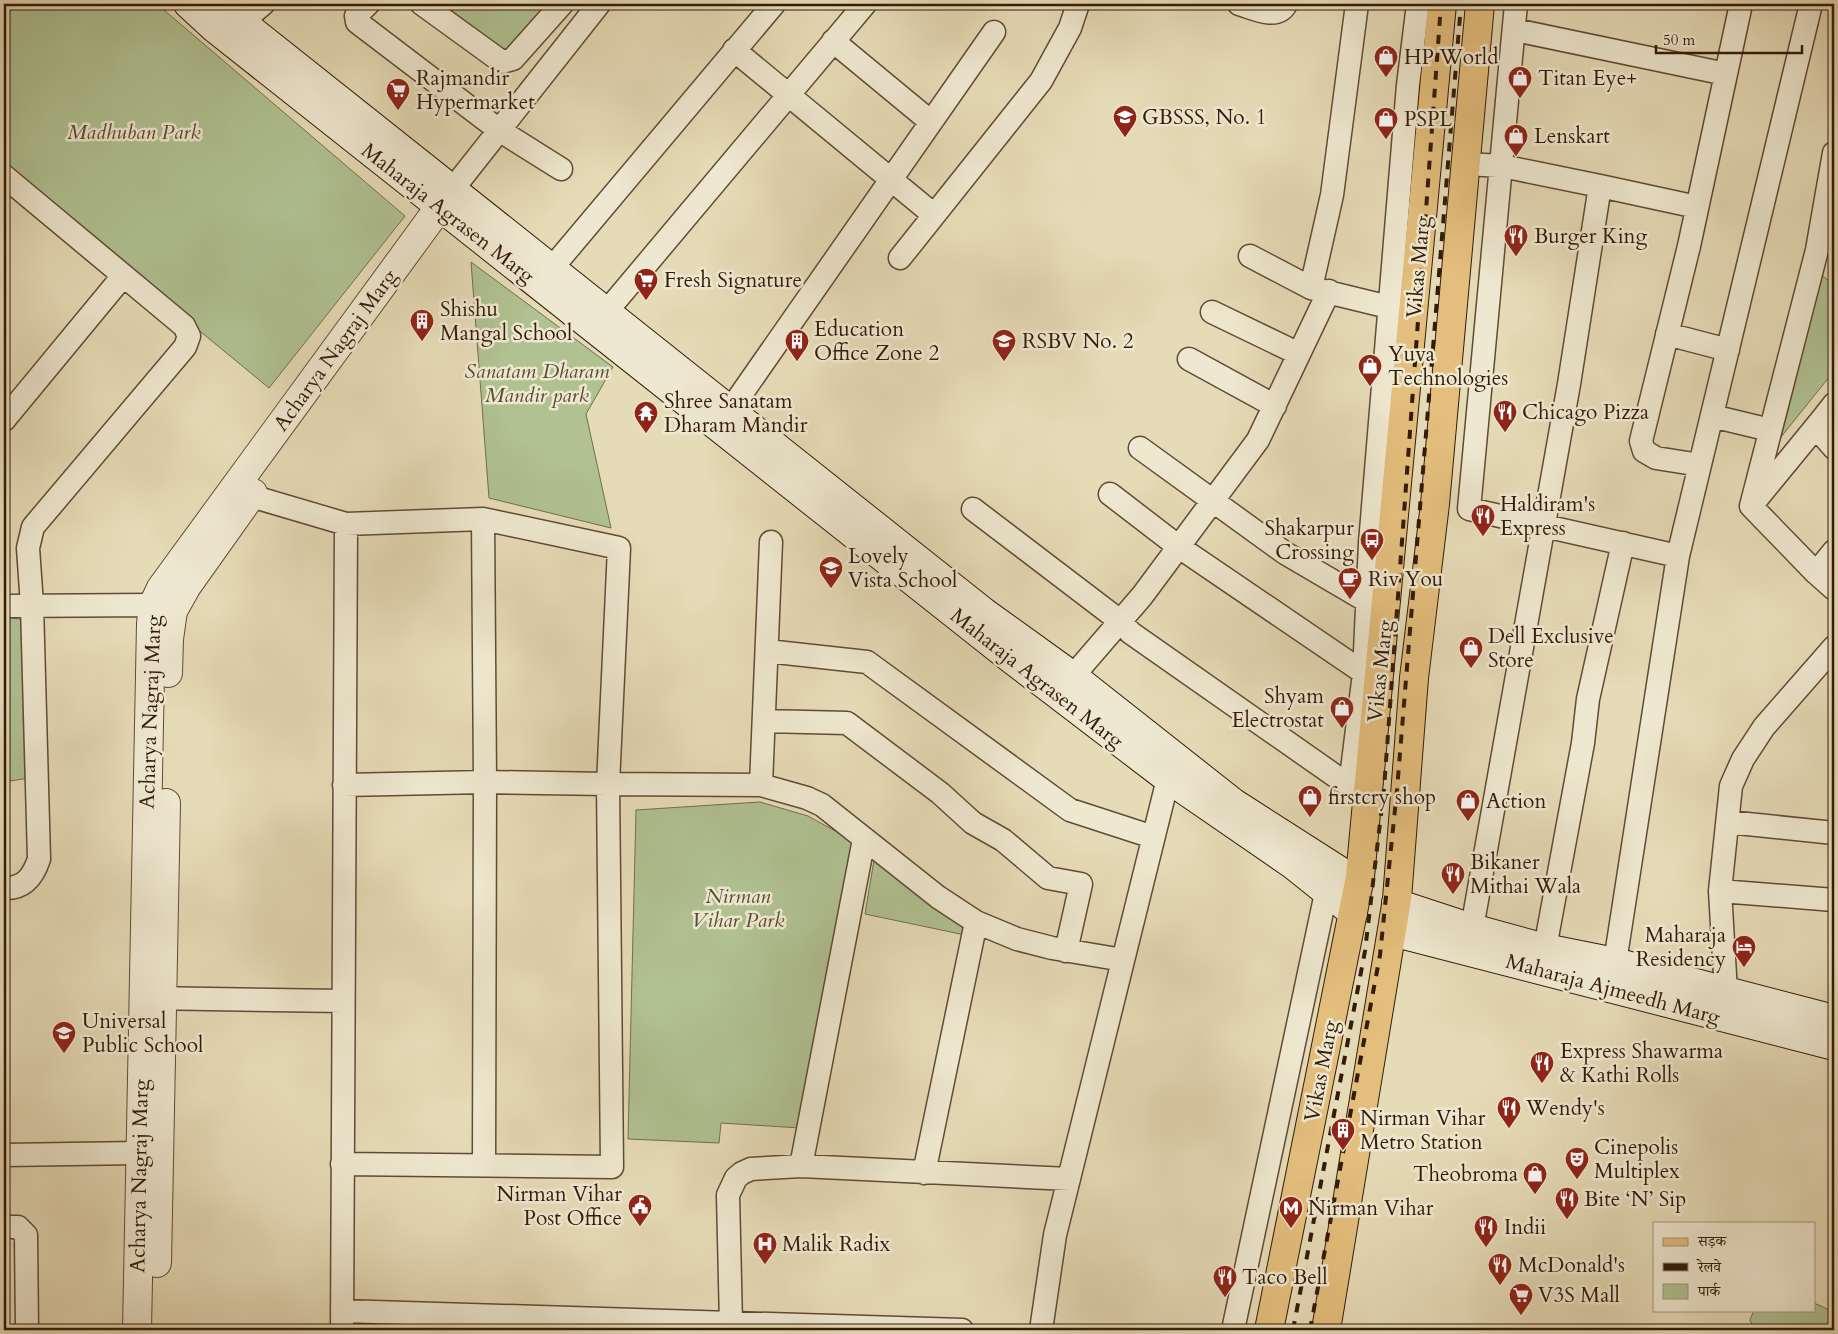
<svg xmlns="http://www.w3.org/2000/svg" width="1838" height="1334" viewBox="0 0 1838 1334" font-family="Cardo,'Noto Serif Devanagari',serif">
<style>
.green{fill:#b0c192;stroke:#726e4e}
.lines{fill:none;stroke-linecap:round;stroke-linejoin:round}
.minor-casing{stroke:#604b35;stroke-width:25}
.tertiary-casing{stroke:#604b35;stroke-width:30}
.secondary-casing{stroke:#331b0a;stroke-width:30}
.primary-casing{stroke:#331b0a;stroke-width:30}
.minor{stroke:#efe8d0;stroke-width:22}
.tertiary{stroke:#efe8d0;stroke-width:28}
.secondary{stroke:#efe8d0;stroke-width:28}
.primary{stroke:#e3be7c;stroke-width:28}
.rail{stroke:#331b0a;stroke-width:4;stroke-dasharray:9 9;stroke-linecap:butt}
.labels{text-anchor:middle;stroke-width:5;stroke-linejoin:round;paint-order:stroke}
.poi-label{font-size:21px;fill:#331b0a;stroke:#efe8d0;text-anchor:start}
.park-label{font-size:21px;font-style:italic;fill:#584d33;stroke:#efe8d0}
.street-label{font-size:21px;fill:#331b0a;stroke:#efe8d0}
</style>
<rect width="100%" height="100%" fill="#e6dbb7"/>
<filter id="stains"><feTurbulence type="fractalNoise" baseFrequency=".004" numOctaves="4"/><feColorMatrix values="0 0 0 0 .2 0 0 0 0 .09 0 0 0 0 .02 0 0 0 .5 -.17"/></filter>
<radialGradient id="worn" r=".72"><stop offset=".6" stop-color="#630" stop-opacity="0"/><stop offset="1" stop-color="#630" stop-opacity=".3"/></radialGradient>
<path class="green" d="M4,4H29L32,7L35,4H157L405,216L269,388L4,170Z
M433,4H556L507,56Z
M471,262L613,367L586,414L611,528L489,498Z
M1822,275L1834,286V371L1781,437Z
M4,617L27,620L29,778L4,782Z
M760,802L808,816L857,843L800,1128L721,1123L719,1143L628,1139L636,810Z
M874,860L964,925L965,935L865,914Z
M1814,1303L1834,1312V1330H1754L1750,1320L1754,1310H1814Z"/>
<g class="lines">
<defs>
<path id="minor" d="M368,4L356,16L357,22L499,130L561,169
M422,4L502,62L513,59L562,4
M1239,4C1253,8 1277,21 1286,4
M1516,4L1469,509L1678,556
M241,23L263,4
M1515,30L1726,74
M833,41L931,122
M734,50L934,215
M1834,153L1817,250L1751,506L1816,573L1834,589
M1466,164L1502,166L1600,186L1569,384L1472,928
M4,176L184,326L189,336L185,347L33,527L28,548L32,605L39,859C33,877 24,889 4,888
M1600,186L1697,207
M452,190L599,4
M1250,256L1311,288L1405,311
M900,258L1041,81L1070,28L1078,4
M552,268L774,4
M1311,288L1332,195L1357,4
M607,311L865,4
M1212,312L1299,354
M1667,334L1728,350
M1189,359L1275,406
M735,403L994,32
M1834,404L1819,423V431L1834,448
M1712,416L1770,430
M4,420L123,276
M1140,448L1285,553L1377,607
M1700,465L1656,458L1644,451L1641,441L1689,246L1741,4
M1110,494L1179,547L1373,679
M251,496L346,524L342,1330
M1755,501L1819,423
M973,509L1120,621L1131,633L1361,794
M346,524L483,519
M771,542L761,785L807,798L822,805L938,897L976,922L1017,939L1052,948L1123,960
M1816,573L1834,551
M4,606L153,605L169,610
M767,651L867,662L1070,810L1153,837
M1073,676L1142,596L1258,440L1329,291
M764,721L847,723L940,793L973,823L1003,840L1048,878L1081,884L1066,951
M344,785L485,782L483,519L619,548L608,784L761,785
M1350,786L1364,673L1370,543L1408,85L1418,4
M1728,822L1834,833
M1720,891L1834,900
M1545,948L1583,743L1588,699L1623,543
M1615,962L1678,556L1811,4
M1726,992L1720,891L1731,786L1743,759L1764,727L1834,647
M146,998L343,1001
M4,1155L139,1153
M342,1164L612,1167L608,784L485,782L484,1165
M801,1166L864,839
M924,1173L976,922
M4,1227H18L26,1235L27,1330
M342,1311L962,1330
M731,1324L728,1195L736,1178L742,1173L751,1169L801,1166L1069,1179
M1041,1330L1055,1235L1168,779
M1233,1330L1326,893"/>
<path id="tertiary" d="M168,673L169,639L173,611L187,586L253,493
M157,1263L166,803
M137,1330L151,624L153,605L161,588L452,190"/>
<path id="secondary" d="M188,4L214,28L1011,659L1168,779L1293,865L1353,913
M219,4L984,612L1073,676L1234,803L1359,883
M1396,903L1472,928L1545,948L1615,962L1834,1019
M1392,932L1834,1046"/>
<path id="primary" d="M1269,1330L1360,877L1442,4
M1326,1330L1397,899L1414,678L1435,504L1480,4"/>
</defs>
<use href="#minor" class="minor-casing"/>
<use href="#tertiary" class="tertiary-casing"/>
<use href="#secondary" class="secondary-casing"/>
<use href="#primary" class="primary-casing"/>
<use href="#minor" class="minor"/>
<use href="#tertiary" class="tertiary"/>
<use href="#secondary" class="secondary"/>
<use href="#primary" class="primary"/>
<path class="rail" d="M1293,1330L1365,951L1384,789L1441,4
M1310,1330L1380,955L1397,790L1461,4"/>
</g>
<defs>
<symbol id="shop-pin" viewBox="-11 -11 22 30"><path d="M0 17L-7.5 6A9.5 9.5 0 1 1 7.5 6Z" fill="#8f2418" stroke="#efe8d0"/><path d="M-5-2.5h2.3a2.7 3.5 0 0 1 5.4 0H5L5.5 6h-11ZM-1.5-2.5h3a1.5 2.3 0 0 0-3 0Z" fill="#fff"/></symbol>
<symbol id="supermarket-pin" viewBox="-11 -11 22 30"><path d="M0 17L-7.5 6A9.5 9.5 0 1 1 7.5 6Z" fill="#8f2418" stroke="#efe8d0"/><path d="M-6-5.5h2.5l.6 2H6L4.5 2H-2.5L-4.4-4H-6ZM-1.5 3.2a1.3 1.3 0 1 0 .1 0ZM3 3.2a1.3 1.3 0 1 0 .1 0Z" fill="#fff"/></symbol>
<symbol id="school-pin" viewBox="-11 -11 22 30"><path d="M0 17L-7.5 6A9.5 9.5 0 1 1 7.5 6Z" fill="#8f2418" stroke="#efe8d0"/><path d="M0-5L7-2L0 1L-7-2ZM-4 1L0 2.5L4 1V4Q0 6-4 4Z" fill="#fff"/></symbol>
<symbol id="restaurant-pin" viewBox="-11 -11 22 30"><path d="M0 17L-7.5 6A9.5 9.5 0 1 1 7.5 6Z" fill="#8f2418" stroke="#efe8d0"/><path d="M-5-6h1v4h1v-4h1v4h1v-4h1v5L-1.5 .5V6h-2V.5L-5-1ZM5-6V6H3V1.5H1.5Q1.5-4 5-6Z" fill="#fff"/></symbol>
<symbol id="building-pin" viewBox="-11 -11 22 30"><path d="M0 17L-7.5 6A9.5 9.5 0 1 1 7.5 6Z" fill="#8f2418" stroke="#efe8d0"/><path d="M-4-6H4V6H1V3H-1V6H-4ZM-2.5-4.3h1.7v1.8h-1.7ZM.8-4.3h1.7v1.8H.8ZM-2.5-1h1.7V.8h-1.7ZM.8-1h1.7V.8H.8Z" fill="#fff"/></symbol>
<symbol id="temple-pin" viewBox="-11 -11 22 30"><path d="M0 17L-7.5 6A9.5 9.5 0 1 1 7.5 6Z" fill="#8f2418" stroke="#efe8d0"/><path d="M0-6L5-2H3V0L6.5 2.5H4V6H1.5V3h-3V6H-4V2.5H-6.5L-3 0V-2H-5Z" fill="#fff"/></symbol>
<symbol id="bus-pin" viewBox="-11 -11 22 30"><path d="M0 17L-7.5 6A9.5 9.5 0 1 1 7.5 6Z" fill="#8f2418" stroke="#efe8d0"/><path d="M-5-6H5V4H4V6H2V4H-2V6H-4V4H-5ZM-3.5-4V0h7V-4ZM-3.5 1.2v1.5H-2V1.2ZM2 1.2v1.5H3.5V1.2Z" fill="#fff"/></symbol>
<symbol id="cafe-pin" viewBox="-11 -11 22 30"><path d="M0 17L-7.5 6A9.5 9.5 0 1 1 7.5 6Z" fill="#8f2418" stroke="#efe8d0"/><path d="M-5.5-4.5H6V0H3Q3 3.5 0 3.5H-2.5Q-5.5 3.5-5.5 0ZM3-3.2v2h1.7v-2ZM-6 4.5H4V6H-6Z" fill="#fff"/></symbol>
<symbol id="hotel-pin" viewBox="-11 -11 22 30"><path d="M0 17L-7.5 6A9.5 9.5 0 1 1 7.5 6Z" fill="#8f2418" stroke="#efe8d0"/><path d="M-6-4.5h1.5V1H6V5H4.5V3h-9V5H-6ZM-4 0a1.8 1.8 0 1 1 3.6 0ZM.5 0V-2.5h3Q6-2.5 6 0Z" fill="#fff"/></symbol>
<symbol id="theatre-pin" viewBox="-11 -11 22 30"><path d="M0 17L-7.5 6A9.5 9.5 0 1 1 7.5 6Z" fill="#8f2418" stroke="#efe8d0"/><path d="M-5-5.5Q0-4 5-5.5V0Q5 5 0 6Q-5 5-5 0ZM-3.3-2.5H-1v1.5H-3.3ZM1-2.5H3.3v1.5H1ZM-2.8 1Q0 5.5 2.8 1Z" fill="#fff"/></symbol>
<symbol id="civic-pin" viewBox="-11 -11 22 30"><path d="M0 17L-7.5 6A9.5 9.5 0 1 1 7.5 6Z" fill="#8f2418" stroke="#efe8d0"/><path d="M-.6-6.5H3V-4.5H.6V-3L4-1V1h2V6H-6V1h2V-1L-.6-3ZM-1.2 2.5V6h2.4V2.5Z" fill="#fff"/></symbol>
<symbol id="metro-pin" viewBox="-11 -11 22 30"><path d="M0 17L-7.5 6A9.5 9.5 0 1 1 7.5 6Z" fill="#8f2418" stroke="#efe8d0"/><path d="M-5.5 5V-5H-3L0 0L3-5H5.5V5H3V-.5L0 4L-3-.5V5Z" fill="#fff"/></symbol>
<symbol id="hospital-pin" viewBox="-11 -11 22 30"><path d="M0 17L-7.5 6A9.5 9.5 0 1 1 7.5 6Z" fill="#8f2418" stroke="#efe8d0"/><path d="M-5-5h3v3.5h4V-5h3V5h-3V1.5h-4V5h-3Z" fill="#fff"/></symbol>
</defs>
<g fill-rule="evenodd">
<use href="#shop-pin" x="1372" y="43" width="28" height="38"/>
<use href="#shop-pin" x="1506" y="64" width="28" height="38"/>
<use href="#supermarket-pin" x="384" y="76" width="28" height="38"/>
<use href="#school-pin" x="1111" y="103" width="28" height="38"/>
<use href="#shop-pin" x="1372" y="105" width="28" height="38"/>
<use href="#shop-pin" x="1502" y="122" width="28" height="38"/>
<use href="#restaurant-pin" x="1502" y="222" width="28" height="38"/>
<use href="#supermarket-pin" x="632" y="266" width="28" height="38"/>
<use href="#building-pin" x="408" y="307" width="28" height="38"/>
<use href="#building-pin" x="783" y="327" width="28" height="38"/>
<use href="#school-pin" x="990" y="327" width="28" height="38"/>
<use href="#shop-pin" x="1356" y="352" width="28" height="38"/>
<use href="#restaurant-pin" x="1491" y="398" width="28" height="38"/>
<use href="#temple-pin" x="632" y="399" width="28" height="38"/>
<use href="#restaurant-pin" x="1469" y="502" width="28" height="38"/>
<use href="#bus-pin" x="1358" y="526" width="28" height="38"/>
<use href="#school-pin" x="817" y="554" width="28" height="38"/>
<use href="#cafe-pin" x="1336" y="565" width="28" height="38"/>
<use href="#shop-pin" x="1457" y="634" width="28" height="38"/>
<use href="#shop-pin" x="1328" y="694" width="28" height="38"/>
<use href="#shop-pin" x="1296" y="783" width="28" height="38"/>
<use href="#shop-pin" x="1454" y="787" width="28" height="38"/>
<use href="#restaurant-pin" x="1439" y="860" width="28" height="38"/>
<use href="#hotel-pin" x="1730" y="933" width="28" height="38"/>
<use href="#school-pin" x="50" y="1019" width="28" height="38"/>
<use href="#restaurant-pin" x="1528" y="1049" width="28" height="38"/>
<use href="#restaurant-pin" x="1495" y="1094" width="28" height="38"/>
<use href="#building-pin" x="1329" y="1116" width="28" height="38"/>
<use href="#theatre-pin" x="1563" y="1145" width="28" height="38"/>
<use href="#shop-pin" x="1521" y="1160" width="28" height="38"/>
<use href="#restaurant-pin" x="1553" y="1185" width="28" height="38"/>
<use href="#civic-pin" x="626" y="1192" width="28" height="38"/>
<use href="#metro-pin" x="1277" y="1194" width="28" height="38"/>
<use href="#restaurant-pin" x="1472" y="1213" width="28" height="38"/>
<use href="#hospital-pin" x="751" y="1230" width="28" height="38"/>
<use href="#restaurant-pin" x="1486" y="1251" width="28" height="38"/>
<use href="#restaurant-pin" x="1211" y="1263" width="28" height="38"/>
<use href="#supermarket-pin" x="1507" y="1281" width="28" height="38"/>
</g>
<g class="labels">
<g class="poi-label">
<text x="1404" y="64">HP World</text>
<text x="416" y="85">Rajmandir<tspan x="416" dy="24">Hypermarket</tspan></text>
<text x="1538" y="85">Titan Eye+</text>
<text x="1142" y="124">GBSSS, No. 1</text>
<text x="1404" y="126">PSPL</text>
<text x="1534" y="143">Lenskart</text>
<text x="1534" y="243">Burger King</text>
<text x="664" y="287">Fresh Signature</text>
<text x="440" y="316">Shishu<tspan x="440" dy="24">Mangal School</tspan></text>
<text x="814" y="336">Education<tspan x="814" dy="24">Office Zone 2</tspan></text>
<text x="1022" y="348">RSBV No. 2</text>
<text x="1388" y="361">Yuva<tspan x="1388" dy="24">Technologies</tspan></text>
<text x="664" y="408">Shree Sanatam<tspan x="664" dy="24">Dharam Mandir</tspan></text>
<text x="1522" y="419">Chicago Pizza</text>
<text x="1500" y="511">Haldiram's<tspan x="1500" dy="24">Express</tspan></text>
<text x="1354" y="535" text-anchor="end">Shakarpur<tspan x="1354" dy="24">Crossing</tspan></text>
<text x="848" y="563">Lovely<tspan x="848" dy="24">Vista School</tspan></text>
<text x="1368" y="586">Riv You</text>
<text x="1488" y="643">Dell Exclusive<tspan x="1488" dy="24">Store</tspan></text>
<text x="1324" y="703" text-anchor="end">Shyam<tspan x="1324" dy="24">Electrostat</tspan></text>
<text x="1328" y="804">firstcry shop</text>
<text x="1486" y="808">Action</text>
<text x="1470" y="869">Bikaner<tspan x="1470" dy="24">Mithai Wala</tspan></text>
<text x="1726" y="942" text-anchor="end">Maharaja<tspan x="1726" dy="24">Residency</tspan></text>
<text x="82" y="1028">Universal<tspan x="82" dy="24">Public School</tspan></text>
<text x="1560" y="1058">Express Shawarma<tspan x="1560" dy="24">&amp; Kathi Rolls</tspan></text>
<text x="1526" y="1115">Wendy's</text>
<text x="1360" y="1125">Nirman Vihar<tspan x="1360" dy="24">Metro Station</tspan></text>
<text x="1594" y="1154">Cinepolis<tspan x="1594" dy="24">Multiplex</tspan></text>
<text x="1518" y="1181" text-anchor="end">Theobroma</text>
<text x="622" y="1201" text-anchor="end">Nirman Vihar<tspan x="622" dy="24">Post Office</tspan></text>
<text x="1584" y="1206">Bite ‘N’ Sip</text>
<text x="1308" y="1215">Nirman Vihar</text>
<text x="1504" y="1234">Indii</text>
<text x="782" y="1251">Malik Radix</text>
<text x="1518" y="1272">McDonald's</text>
<text x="1242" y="1284">Taco Bell</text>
<text x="1538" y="1302">V3S Mall</text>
</g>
<g class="park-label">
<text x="134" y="139">Madhuban Park</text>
<text x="537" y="378">Sanatam Dharam<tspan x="537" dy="24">Mandir park</tspan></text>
<text x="738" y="903">Nirman<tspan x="738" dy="24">Vihar Park</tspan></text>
</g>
<g class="street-label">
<text transform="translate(448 213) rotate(38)" y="7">Maharaja Agrasen Marg</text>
<text transform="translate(1418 267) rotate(-85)" y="7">Vikas Marg</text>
<text transform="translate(335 350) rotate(-54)" y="7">Acharya Nagraj Marg</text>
<text transform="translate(1380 671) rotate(-84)" y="7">Vikas Marg</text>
<text transform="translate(1037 678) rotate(38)" y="7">Maharaja Agrasen Marg</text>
<text transform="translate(150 712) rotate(-88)" y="7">Acharya Nagraj Marg</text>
<text transform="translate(1613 989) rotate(15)" y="7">Maharaja Ajmeedh Marg</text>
<text transform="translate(1321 1071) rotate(-79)" y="7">Vikas Marg</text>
<text transform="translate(139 1176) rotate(-89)" y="7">Acharya Nagraj Marg</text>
</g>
</g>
<rect width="1838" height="1334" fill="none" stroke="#e6dbb7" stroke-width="20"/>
<rect x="5" y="5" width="1828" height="1324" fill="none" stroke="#331b0a" stroke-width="2.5"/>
<rect x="10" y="10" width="1818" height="1314" fill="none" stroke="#331b0a"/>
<rect x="1653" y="1222" width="162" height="90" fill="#efe8d0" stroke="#a49681"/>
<rect x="1663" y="1238" width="25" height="8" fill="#e3be7c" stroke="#a49681"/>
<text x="1698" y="1246" font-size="15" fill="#331b0a">सड़क</text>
<rect x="1663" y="1263" width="25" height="8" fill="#331b0a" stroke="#a49681"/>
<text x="1698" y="1272" font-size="15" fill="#331b0a">रेलवे</text>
<rect x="1663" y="1284" width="25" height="15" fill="#b0c192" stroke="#a49681"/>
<text x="1698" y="1296" font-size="15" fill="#331b0a">पार्क</text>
<path d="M1656 45v8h146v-8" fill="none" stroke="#331b0a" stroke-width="2.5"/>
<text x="1663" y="45" font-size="15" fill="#331b0a" stroke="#efe8d0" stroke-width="4" paint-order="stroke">50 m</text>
<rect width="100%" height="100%" filter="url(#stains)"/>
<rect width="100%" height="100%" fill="url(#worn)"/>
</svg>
